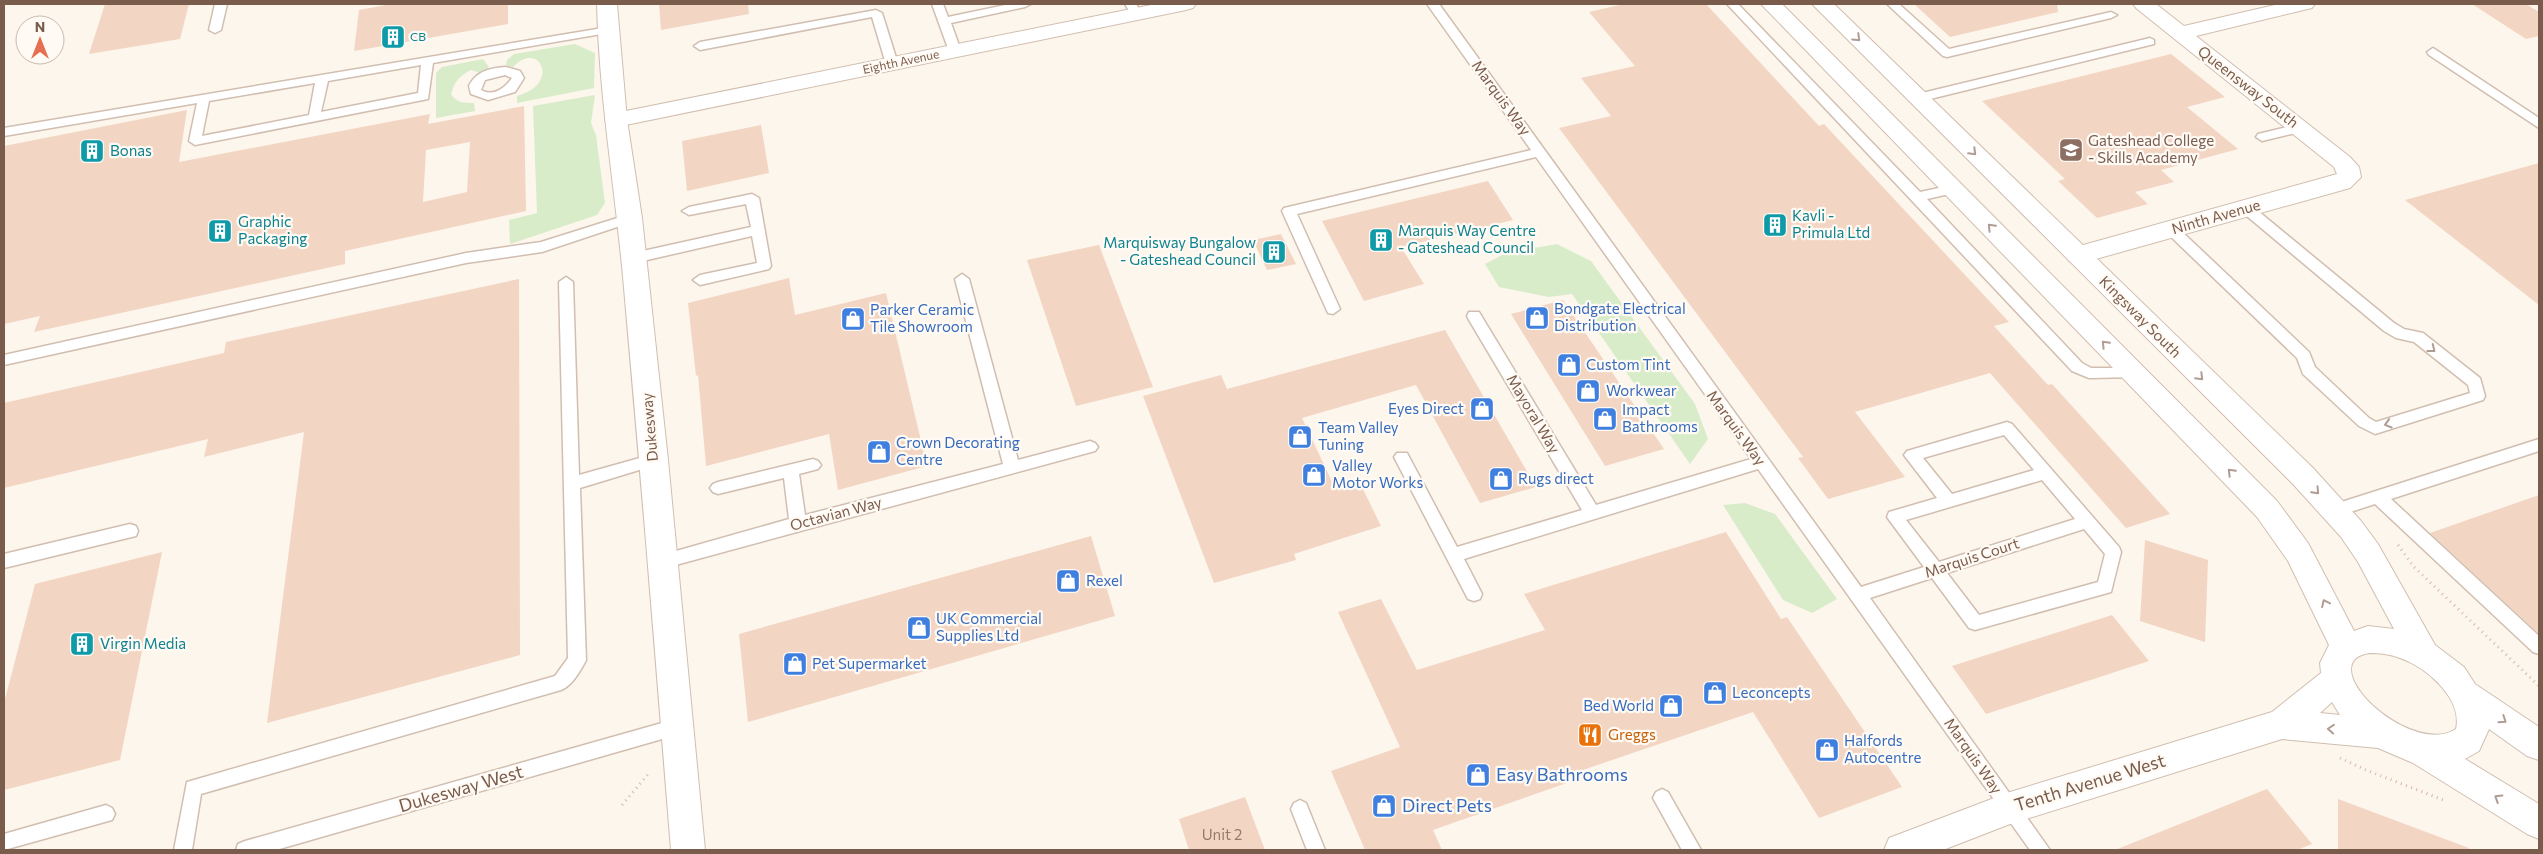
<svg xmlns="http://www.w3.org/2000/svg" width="2543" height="854" viewBox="0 0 2543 854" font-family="Commissioner,sans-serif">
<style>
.green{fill:#d8ecc9}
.building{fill:#f3d5c3;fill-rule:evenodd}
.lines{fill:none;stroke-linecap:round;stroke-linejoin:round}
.service-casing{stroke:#d1beb0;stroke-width:3}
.minor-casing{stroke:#d1beb0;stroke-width:2}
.tertiary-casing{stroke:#d1beb0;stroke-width:2}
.path{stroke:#d9b8a5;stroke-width:3;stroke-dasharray:1 4.5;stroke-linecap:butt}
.service{fill:#fff;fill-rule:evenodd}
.minor{fill:#fff;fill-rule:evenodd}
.tertiary{fill:#fff;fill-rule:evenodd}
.oneway{stroke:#af9d94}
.labels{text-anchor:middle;stroke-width:4.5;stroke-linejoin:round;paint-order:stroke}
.far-culture-label{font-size:12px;fill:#0d838f;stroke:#fffaf3;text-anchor:start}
.far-street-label{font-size:12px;fill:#7a5c4d;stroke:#fffaf3}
.street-label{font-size:15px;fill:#7a5c4d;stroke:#fffaf3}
.education-label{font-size:15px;fill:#785e54;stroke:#fffaf3;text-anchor:start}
.culture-label{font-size:15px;fill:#0d838f;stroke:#fffaf3;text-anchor:start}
.shop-label{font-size:15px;fill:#366cbe;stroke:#fffaf3;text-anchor:start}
.food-label{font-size:15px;fill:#c56008;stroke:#fffaf3;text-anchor:start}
.near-number-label{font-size:15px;fill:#987a6a}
.near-shop-label{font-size:18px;fill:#366cbe;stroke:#fffaf3;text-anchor:start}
.near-street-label{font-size:18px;fill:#7a5c4d;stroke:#fffaf3}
</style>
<rect width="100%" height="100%" fill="#fdf6ec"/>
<path class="green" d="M575,44L595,53L594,88L517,103V96C562,84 539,39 513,67L506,65L507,60L514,54Z
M483,59L489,67L481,73L471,70C459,76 455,81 451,94C457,103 463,103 474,103L475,111L436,118V73L442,67Z
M595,95L591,123L596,135L605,203L597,215L510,244L509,220L537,213L533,106Z
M1557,244L1591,261L1695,404L1708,439L1690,464L1572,294L1549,297L1499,287L1485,264L1506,253Z
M1745,503L1775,514L1837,599L1812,613L1783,600L1723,505Z"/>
<path class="building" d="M105,4H189L180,39L89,54Z
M391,4H508V24L354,51L359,10Z
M659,4H748L749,14L661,30Z
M1624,4H1706L1819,126L1824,124L2009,322L1994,326L2048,385L2052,384L2170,514L2126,528L1990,373L1855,412L1905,477L1828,499L1798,458L1803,457L1559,128L1611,116L1581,78L1635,66L1589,12Z
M1914,4H2057L2058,12L1950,37Z
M2472,4H2526L2539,12V36L2526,39Z
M2171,54L2225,97L2187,107L2238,149L2161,170L2174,182L2135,192L2148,204L2097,218L2058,181L2065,179L1982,101Z
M524,106L526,211L345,251V264L34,332L40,316L4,324V146L187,110L179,162L430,114L428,124ZM470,142L467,192L423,202L426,150Z
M761,125L769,173L687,191L682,141Z
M2539,163V305L2405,200Z
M1488,181L1513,220L1401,247L1424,284L1364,301L1322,221Z
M1281,234L1296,264L1267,270L1253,240Z
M1099,245L1153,387L1076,406L1027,260Z
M789,278L795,315L886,293L927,466L838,490L829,434L706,466L698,375L696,376L688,303Z
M519,279L520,655L267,723L304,432L204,457L208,439L4,488V403L224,353L226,342Z
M1563,300L1664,449L1605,466L1511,314Z
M1445,330L1536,487L1480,503L1416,385L1302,418L1334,486L1358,479L1381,526L1294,554L1296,560L1214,583L1143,396L1221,375L1227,389Z
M2539,495V634L2430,533Z
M1726,532L1781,619L1787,617L1902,787L1819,818L1753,712L1574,773L1578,779L1433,830L1442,850H1365L1331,771L1400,747L1338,612L1381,599L1417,670L1545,630L1524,594Z
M1091,536L1115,616L748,722L739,634Z
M2145,540L2208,560L2205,642L2140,621Z
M162,552L120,760L4,790V703L35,584Z
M2112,615L2149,661L1986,714L1952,666Z
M2267,789L2312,844L2297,850H2115Z
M1245,797L1265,850H1189L1179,819Z
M2338,799L2469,848L2468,850H2338Z"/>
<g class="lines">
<defs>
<path id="service" d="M215,4H227L221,30L215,33L209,30Z
M932,4H943L948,17L1010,4H1031L1025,7L951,23L961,51L955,55L949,51Z
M1125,4H1136L1142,14L1140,16H1132Z
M1427,4H1439L1861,587L1924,567L1887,517L1889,512L1937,498L1907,459L1904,455L1907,451L2007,422L2012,424L2119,547L2121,552L2111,592L1975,630L1969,628L1932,578L1870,598L2050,850H2030L1758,469L1464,559L1482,594L1480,599L1474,601L1468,599L1394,457L1397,453H1407L1457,547L1582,510L1469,320L1467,316L1469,312H1479L1596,505L1751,459L1536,157L1297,214L1340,309L1333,314L1328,313L1282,211L1284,208L1531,150ZM2004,435L2034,470L1952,494L1923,458ZM2042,480L2075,519L1939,562L1906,520ZM2084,529L2105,554L2098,582L1979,615L1947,573Z
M1727,4H1738L1920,192L1953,185L1958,186L1959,189L1958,192L1927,199L2082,363L2091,368H2134L2139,369L2141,373L2139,377L2089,378L2072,371Z
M1887,4H1899L1949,49L2111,12L2117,15L2111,18L1947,57L1943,56Z
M876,10L882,13L898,64L896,67L892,68L886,64L872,17L700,50L694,46L700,42Z
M609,27L615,30L613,32L433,63L428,99L195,145L189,141L197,103L4,136V128ZM421,65L418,93L321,112L328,81ZM315,83L309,115L202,136L209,101Z
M2150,38L2154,40V44L1918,102L1912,98L1918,94Z
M2433,48L2539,118V128L2429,55L2427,52Z
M506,67L520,71L524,78L515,92L488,100L471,94L469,86C476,71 491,68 506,67ZM505,75L512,78C505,88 493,97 481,90L485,80Z
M2300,124L2304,125L2306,128L2304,131L2262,141L2256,137L2258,134Z
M752,194L759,198L771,266L769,269L700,285L693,280L700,275L757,263L752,236L634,263L627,258L634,253L751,227L746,204L689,215L682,211L689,207Z
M2247,205L2252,206L2394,323L2404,329L2423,333L2480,378L2485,396L2483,400L2375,434L2359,426L2303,374L2297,358L2167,233L2165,230L2167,227H2177L2309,352L2315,367L2369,418L2376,422L2470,393L2468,385L2414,342L2396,338L2384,331L2242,212L2240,209Z
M630,214L635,215L637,218L635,221L542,252L466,263L4,365V355L466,253L541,242Z
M962,274L969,279L1018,460L1090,441L1095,443L1098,447L1095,451L661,569L655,567L653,562L655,557L789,519L784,478L718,494L713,492L710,488L713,484L718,482L813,459L818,461L821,465L818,469L799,474L805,515L1003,464L955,279Z
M566,277L573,282L579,475L654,454L659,456L662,460L659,464L580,488L586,660C581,670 572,686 561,690L201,794L192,850H174L187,782L555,676L568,658L559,282Z
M2539,439V451L2391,499L2539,636V654L2533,652L2375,504L2335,517L2329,516L2327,511L2329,506Z
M130,524L136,526L138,531L136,536L4,568V554Z
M676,719L682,721L685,727L682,733L676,735L276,850H236L238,844L245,841Z
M1662,789L1668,792L1701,850H1682L1653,798L1656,792Z
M1300,800L1306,803L1325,850H1307L1291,809L1294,803Z
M106,805L112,808L115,814L112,820L4,850V834Z"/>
<path id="minor" d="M1156,4H1196L1193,8L1186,10L616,127L608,125L605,120L608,115L616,113Z
M2133,4H2156L2184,26L2279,4H2315L2312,8L2196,36L2350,157L2359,167L2361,177L2350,188L2078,264L2069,261L2066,255L2069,249L2337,174L2334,167L2136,8Z"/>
<path id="tertiary" d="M597,4H617L627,120L642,218L668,460L705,850H671C656,663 641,475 624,288C616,193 599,99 597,4Z
M1761,4H1782L2277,501L2308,543L2354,631L2368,626L2394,629L2358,562L2341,537L2293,484L1812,4H1834L2313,468L2361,521L2378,544L2435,645L2464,667L2475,684L2539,727V760L2527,756L2489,729L2479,751L2465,759L2539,804V839L2527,834L2413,763L2378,748L2282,739L2010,824L1943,850H1884L1889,838L2010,792L2272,712L2321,673L2320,663L2329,645L2288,561L2257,517ZM2369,653C2379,653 2390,654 2400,658C2426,667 2463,698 2456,729C2416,755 2332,684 2355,659C2358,656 2364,654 2369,653ZM2332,702L2340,715L2320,713Z"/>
</defs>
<use href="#service" class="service-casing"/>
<use href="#minor" class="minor-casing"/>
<use href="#tertiary" class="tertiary-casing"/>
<path class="path" d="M2398,545L2414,567L2539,686
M2340,758L2366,770L2446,801
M622,805L650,772"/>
<use href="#service" class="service"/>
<use href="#minor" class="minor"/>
<use href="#tertiary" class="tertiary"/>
</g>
<defs><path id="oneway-chevron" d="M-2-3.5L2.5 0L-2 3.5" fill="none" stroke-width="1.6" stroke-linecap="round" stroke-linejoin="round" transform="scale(1.25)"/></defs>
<g class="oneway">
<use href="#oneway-chevron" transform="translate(1857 38) rotate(44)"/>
<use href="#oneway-chevron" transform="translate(1973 152) rotate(45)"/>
<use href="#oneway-chevron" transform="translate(1991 227) rotate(-134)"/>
<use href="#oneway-chevron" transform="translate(2105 344) rotate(-134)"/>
<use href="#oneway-chevron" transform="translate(2432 349) rotate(38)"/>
<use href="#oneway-chevron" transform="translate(2200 377) rotate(45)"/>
<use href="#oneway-chevron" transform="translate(2388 424) rotate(163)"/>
<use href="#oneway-chevron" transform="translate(2231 472) rotate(-135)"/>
<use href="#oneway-chevron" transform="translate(2316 491) rotate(47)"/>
<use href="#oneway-chevron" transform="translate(2325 603) rotate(-116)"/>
<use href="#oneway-chevron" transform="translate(2503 720) rotate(34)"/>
<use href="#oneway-chevron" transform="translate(2331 729) rotate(-175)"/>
<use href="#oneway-chevron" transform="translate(2498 798) rotate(-148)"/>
</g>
<defs>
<symbol id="building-square" viewBox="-11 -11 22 22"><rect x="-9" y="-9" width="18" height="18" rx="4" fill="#0f9aa8" stroke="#fffaf3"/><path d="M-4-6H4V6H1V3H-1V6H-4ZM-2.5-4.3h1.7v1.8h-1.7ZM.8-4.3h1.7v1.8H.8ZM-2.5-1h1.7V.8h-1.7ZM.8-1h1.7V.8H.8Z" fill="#fff"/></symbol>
<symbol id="university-square" viewBox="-11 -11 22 22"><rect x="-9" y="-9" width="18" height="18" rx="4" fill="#8d6e63" stroke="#fffaf3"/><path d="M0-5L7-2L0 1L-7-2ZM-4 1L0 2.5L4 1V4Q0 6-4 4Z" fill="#fff"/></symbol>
<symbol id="shop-square" viewBox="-11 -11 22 22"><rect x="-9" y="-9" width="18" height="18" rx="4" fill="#3f7fe0" stroke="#fffaf3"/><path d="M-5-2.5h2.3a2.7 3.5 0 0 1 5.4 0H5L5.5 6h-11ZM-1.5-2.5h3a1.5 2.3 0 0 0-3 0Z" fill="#fff"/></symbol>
<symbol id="restaurant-square" viewBox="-11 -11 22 22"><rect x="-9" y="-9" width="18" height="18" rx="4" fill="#e8710a" stroke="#fffaf3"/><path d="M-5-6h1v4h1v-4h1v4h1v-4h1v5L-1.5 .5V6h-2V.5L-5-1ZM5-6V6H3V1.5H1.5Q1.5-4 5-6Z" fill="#fff"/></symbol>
</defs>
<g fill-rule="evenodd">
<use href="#building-square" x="379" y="23" width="28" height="28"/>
<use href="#university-square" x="2057" y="136" width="28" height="28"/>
<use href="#building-square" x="78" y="137" width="28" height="28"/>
<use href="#building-square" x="1761" y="211" width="28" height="28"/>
<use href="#building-square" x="206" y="217" width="28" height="28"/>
<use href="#building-square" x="1367" y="226" width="28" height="28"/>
<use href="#building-square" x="1260" y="238" width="28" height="28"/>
<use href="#shop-square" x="1523" y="304" width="28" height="28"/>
<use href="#shop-square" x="839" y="305" width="28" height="28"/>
<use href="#shop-square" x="1555" y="351" width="28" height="28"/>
<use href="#shop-square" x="1574" y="377" width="28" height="28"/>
<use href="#shop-square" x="1468" y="395" width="28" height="28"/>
<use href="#shop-square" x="1591" y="405" width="28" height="28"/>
<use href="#shop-square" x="1286" y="423" width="28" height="28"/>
<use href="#shop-square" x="865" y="438" width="28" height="28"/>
<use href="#shop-square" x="1300" y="461" width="28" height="28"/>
<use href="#shop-square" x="1487" y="465" width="28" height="28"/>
<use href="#shop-square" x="1054" y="567" width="28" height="28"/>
<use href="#shop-square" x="905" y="614" width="28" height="28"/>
<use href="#building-square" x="68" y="630" width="28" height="28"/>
<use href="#shop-square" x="781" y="650" width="28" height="28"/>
<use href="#shop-square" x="1701" y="679" width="28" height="28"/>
<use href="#shop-square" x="1657" y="692" width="28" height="28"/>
<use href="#restaurant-square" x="1576" y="721" width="28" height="28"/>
<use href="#shop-square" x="1813" y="736" width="28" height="28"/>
<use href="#shop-square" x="1464" y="761" width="28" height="28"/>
<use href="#shop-square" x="1370" y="792" width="28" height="28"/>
</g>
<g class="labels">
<g class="far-culture-label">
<text x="410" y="41">CB</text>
</g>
<g class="far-street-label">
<text transform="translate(901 62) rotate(-12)" y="4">Eighth Avenue</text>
</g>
<g class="street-label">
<text transform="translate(2248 87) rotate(38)" y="5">Queensway South</text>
<text transform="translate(1501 98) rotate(54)" y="5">Marquis Way</text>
<text transform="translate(2216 217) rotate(-16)" y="5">Ninth Avenue</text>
<text transform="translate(2140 317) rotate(45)" y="5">Kingsway South</text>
<text transform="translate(1533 414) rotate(59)" y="5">Mayoral Way</text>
<text transform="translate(650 427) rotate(-95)" y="5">Dukesway</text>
<text transform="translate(1736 428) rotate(54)" y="5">Marquis Way</text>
<text transform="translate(836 514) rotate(-15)" y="5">Octavian Way</text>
<text transform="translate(1972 558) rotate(-18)" y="5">Marquis Court</text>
<text transform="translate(1973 756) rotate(55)" y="5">Marquis Way</text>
</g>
<g class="education-label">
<text x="2088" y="146">Gateshead College<tspan x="2088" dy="17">- Skills Academy</tspan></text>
</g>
<g class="culture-label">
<text x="110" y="156">Bonas</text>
<text x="1792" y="221">Kavli -<tspan x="1792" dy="17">Primula Ltd</tspan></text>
<text x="238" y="227">Graphic<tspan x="238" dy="17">Packaging</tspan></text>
<text x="1398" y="236">Marquis Way Centre<tspan x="1398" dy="17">- Gateshead Council</tspan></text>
<text x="1256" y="248" text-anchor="end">Marquisway Bungalow<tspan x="1256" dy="17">- Gateshead Council</tspan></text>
<text x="100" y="649">Virgin Media</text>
</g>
<g class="shop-label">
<text x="1554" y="314">Bondgate Electrical<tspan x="1554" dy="17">Distribution</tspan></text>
<text x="870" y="315">Parker Ceramic<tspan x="870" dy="17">Tile Showroom</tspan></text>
<text x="1586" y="370">Custom Tint</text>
<text x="1606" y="396">Workwear</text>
<text x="1464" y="414" text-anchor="end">Eyes Direct</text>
<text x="1622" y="415">Impact<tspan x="1622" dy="17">Bathrooms</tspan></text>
<text x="1318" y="433">Team Valley<tspan x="1318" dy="17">Tuning</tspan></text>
<text x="896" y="448">Crown Decorating<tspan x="896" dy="17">Centre</tspan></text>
<text x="1332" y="471">Valley<tspan x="1332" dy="17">Motor Works</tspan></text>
<text x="1518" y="484">Rugs direct</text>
<text x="1086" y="586">Rexel</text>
<text x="936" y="624">UK Commercial<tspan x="936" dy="17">Supplies Ltd</tspan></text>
<text x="812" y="669">Pet Supermarket</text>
<text x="1732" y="698">Leconcepts</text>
<text x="1654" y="711" text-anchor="end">Bed World</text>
<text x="1844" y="746">Halfords<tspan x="1844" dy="17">Autocentre</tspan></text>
</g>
<g class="food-label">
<text x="1608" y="740">Greggs</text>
</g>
<g class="near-number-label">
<text x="1222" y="840">Unit 2</text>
</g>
<g class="near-shop-label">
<text x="1496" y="781">Easy Bathrooms</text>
<text x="1402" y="812">Direct Pets</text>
</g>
<g class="near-street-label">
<text transform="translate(2090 783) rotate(-17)" y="6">Tenth Avenue West</text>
<text transform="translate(461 789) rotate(-16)" y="6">Dukesway West</text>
</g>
</g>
<rect width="2543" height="854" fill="none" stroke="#7a5c4d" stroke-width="10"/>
<g transform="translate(40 40)"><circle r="24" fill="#fffaf3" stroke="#cabbb1"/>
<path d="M0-4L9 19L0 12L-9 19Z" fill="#e76f51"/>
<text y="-8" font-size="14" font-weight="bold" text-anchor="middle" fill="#7a5c4d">N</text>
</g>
</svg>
